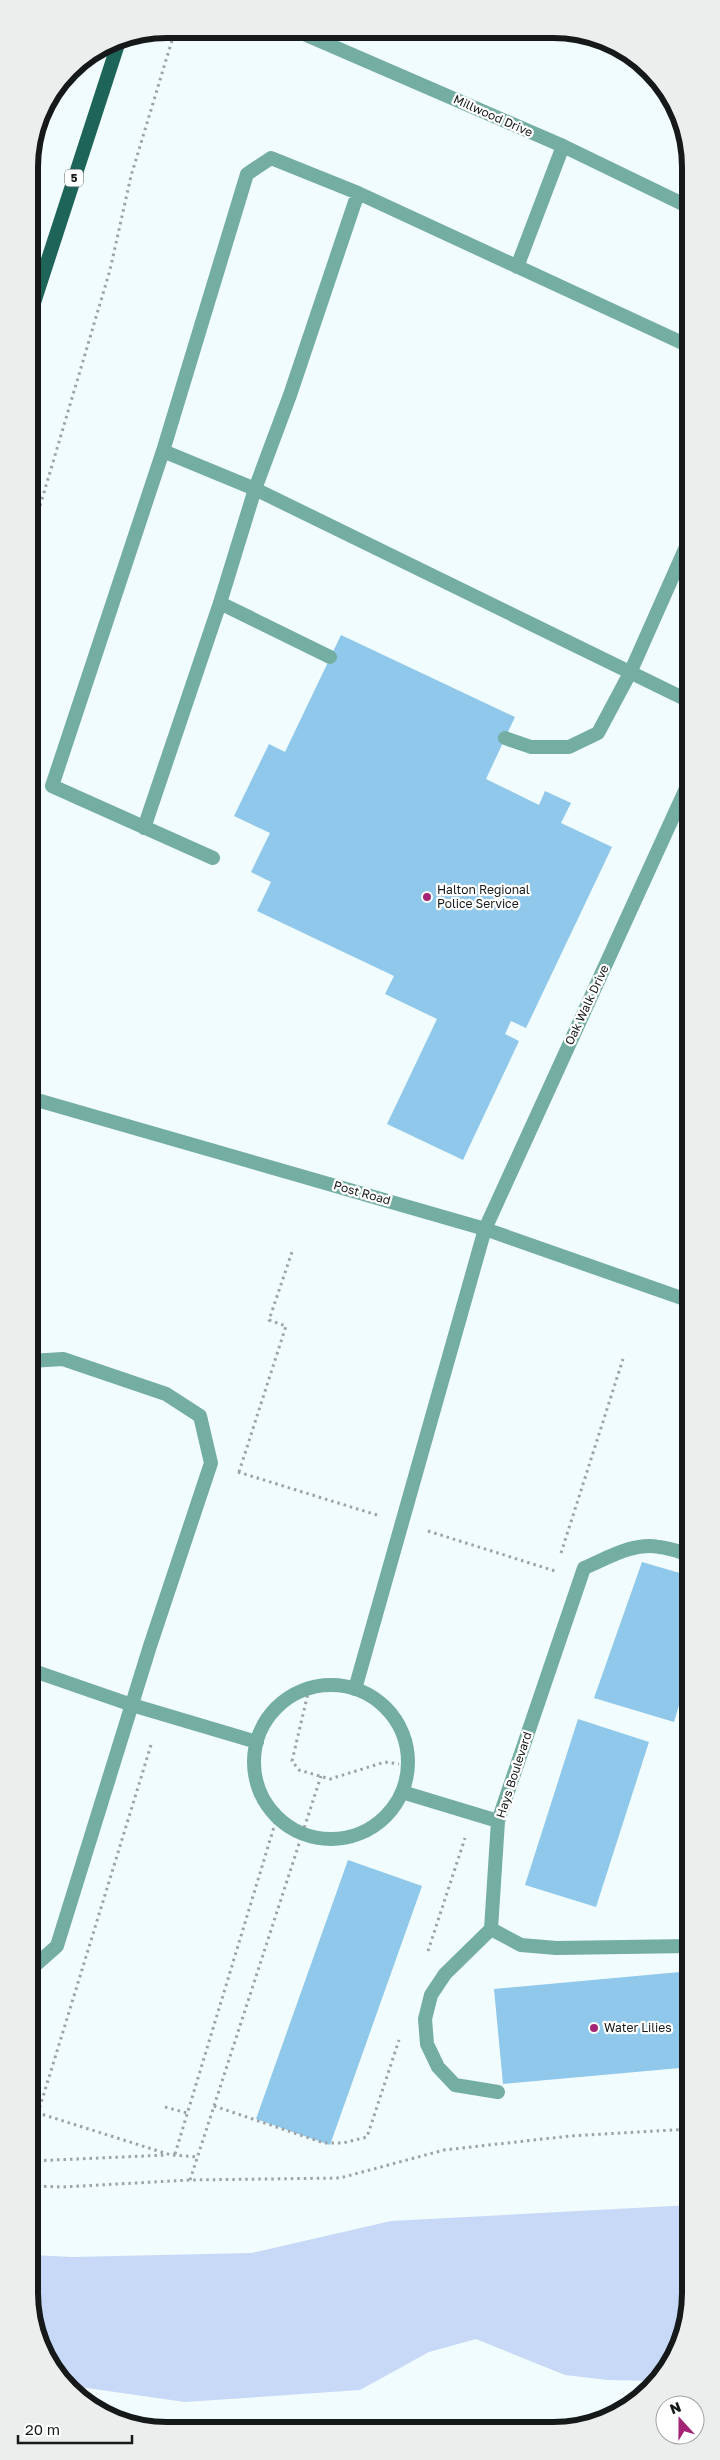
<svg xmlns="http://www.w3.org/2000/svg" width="720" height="2460" viewBox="0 0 720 2460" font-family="'Golos Text',sans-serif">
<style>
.water{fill:#c8d8f7}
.building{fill:#8fc8eb}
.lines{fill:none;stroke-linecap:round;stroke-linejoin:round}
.path{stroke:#9ba3a5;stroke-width:3;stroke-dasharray:2.5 4;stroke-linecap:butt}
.service{stroke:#74ada1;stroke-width:14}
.minor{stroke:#74ada1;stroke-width:14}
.primary{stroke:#1f6458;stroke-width:14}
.poi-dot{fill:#a42474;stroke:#fff;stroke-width:2}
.labels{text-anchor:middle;stroke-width:4.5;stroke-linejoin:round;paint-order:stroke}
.shield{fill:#fff;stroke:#5b5e5f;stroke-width:1}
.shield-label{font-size:11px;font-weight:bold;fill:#15191a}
.street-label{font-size:12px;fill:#15191a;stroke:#fff}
.poi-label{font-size:12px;fill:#15191a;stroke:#fff;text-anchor:start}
.rim{fill:none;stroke:#15191a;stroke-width:6}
</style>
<rect width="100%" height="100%" fill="#f1fcfe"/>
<path class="water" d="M691,2205V2302L681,2346L659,2381L608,2380L565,2375L476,2339L429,2352L360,2390L185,2402L66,2385L31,2320V2255L72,2257L252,2253L391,2221Z"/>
<path class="building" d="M341,635L515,717L486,779L539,805L545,791L571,803L561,823L612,847L526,1028L511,1021L505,1034L519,1041L463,1160L387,1124L437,1019L385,994L394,976L257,911L271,882L251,872L270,833L234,816L269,744L285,752Z
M642,1562L690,1576V1668L674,1722L594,1698Z
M578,1719L649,1742L596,1907L525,1885Z
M348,1860L422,1886L330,2145L256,2119Z
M691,1971V2067L503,2084L494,1989Z"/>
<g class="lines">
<path class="path" d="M29,543L110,270L131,176L173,37
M238,1472L377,1515
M239,1472L286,1326L269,1320L292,1252
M428,1531L555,1571
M561,1553L623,1359
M309,1689L292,1761L299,1770L330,1779L385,1762L399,1764
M151,1745L38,2113L171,2155
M428,1951L465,1838
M214,2106L324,2143H343L367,2137L399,2040
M165,2107L187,2113
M175,2154L277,1817
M173,2155L197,2157
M31,2161L167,2155
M190,2180L321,1776
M31,2186L63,2187L190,2180L340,2178L444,2150L570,2136L691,2129
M433,2429L454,2422L500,2429"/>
<path class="service" d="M517,267L563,146
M163,451L255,489L689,701
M220,603L330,657
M505,738L531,747H569L598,733L630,673L689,540
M144,828L220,603L255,489L290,395L358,193
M213,858L52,786L163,451L247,174L271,158L358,193L689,346
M30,1361L63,1359L166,1394L200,1416L211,1463L150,1646L57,1946L31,1969
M690,1555C680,1552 670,1548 659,1547C633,1542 608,1558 584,1568L498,1821L491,1929L521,1945L556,1948L691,1946
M31,1670L132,1705L257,1742
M254 1762a77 77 0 1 1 154 0a77 77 0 1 1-154 0Z
M355,1689L485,1229
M402,1792L498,1821
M491,1929L445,1974L431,1995L425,2019L427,2044L438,2067L455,2085L498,2092"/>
<path class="minor" d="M295,30L563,146L689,207
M30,1098L485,1229L690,1301
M485,1229L689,782"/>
<path class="primary" d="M29,318L120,38"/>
</g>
<g class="poi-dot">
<circle cx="427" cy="897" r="5"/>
<circle cx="594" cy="2028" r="5"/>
</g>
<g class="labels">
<rect class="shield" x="65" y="169.5" width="18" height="17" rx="4"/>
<g class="shield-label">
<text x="74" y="182">5</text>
</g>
<g class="street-label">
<text transform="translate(493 116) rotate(24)" y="4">Millwood Drive</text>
<text transform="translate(587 1005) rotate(-65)" y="4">Oak Walk Drive</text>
<text transform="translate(362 1193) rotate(16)" y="4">Post Road</text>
<text transform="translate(514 1775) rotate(-72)" y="4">Hays Boulevard</text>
</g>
<g class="poi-label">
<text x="437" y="894">Halton Regional<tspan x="437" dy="14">Police Service</tspan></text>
<text x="604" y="2032">Water Lilies</text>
</g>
</g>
<path d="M0 0H720V2460H0ZM167 38H553A129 129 0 0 1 682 167V2293A129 129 0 0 1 553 2422H167A129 129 0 0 1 38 2293V167A129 129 0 0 1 167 38Z" fill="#eceded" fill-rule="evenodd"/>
<path class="rim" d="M167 38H553A129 129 0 0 1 682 167V2293A129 129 0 0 1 553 2422H167A129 129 0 0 1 38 2293V167A129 129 0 0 1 167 38Z"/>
<g transform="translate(680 2420) rotate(339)"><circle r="24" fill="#ffffff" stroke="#a1a3a3"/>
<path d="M0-4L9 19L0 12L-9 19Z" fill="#a42474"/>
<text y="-8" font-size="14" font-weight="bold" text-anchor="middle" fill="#15191a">N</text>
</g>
<path d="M18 2435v8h114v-8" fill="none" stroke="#15191a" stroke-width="2.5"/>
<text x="25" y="2435" font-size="15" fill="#15191a" stroke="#ffffff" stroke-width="4" paint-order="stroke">20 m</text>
</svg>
